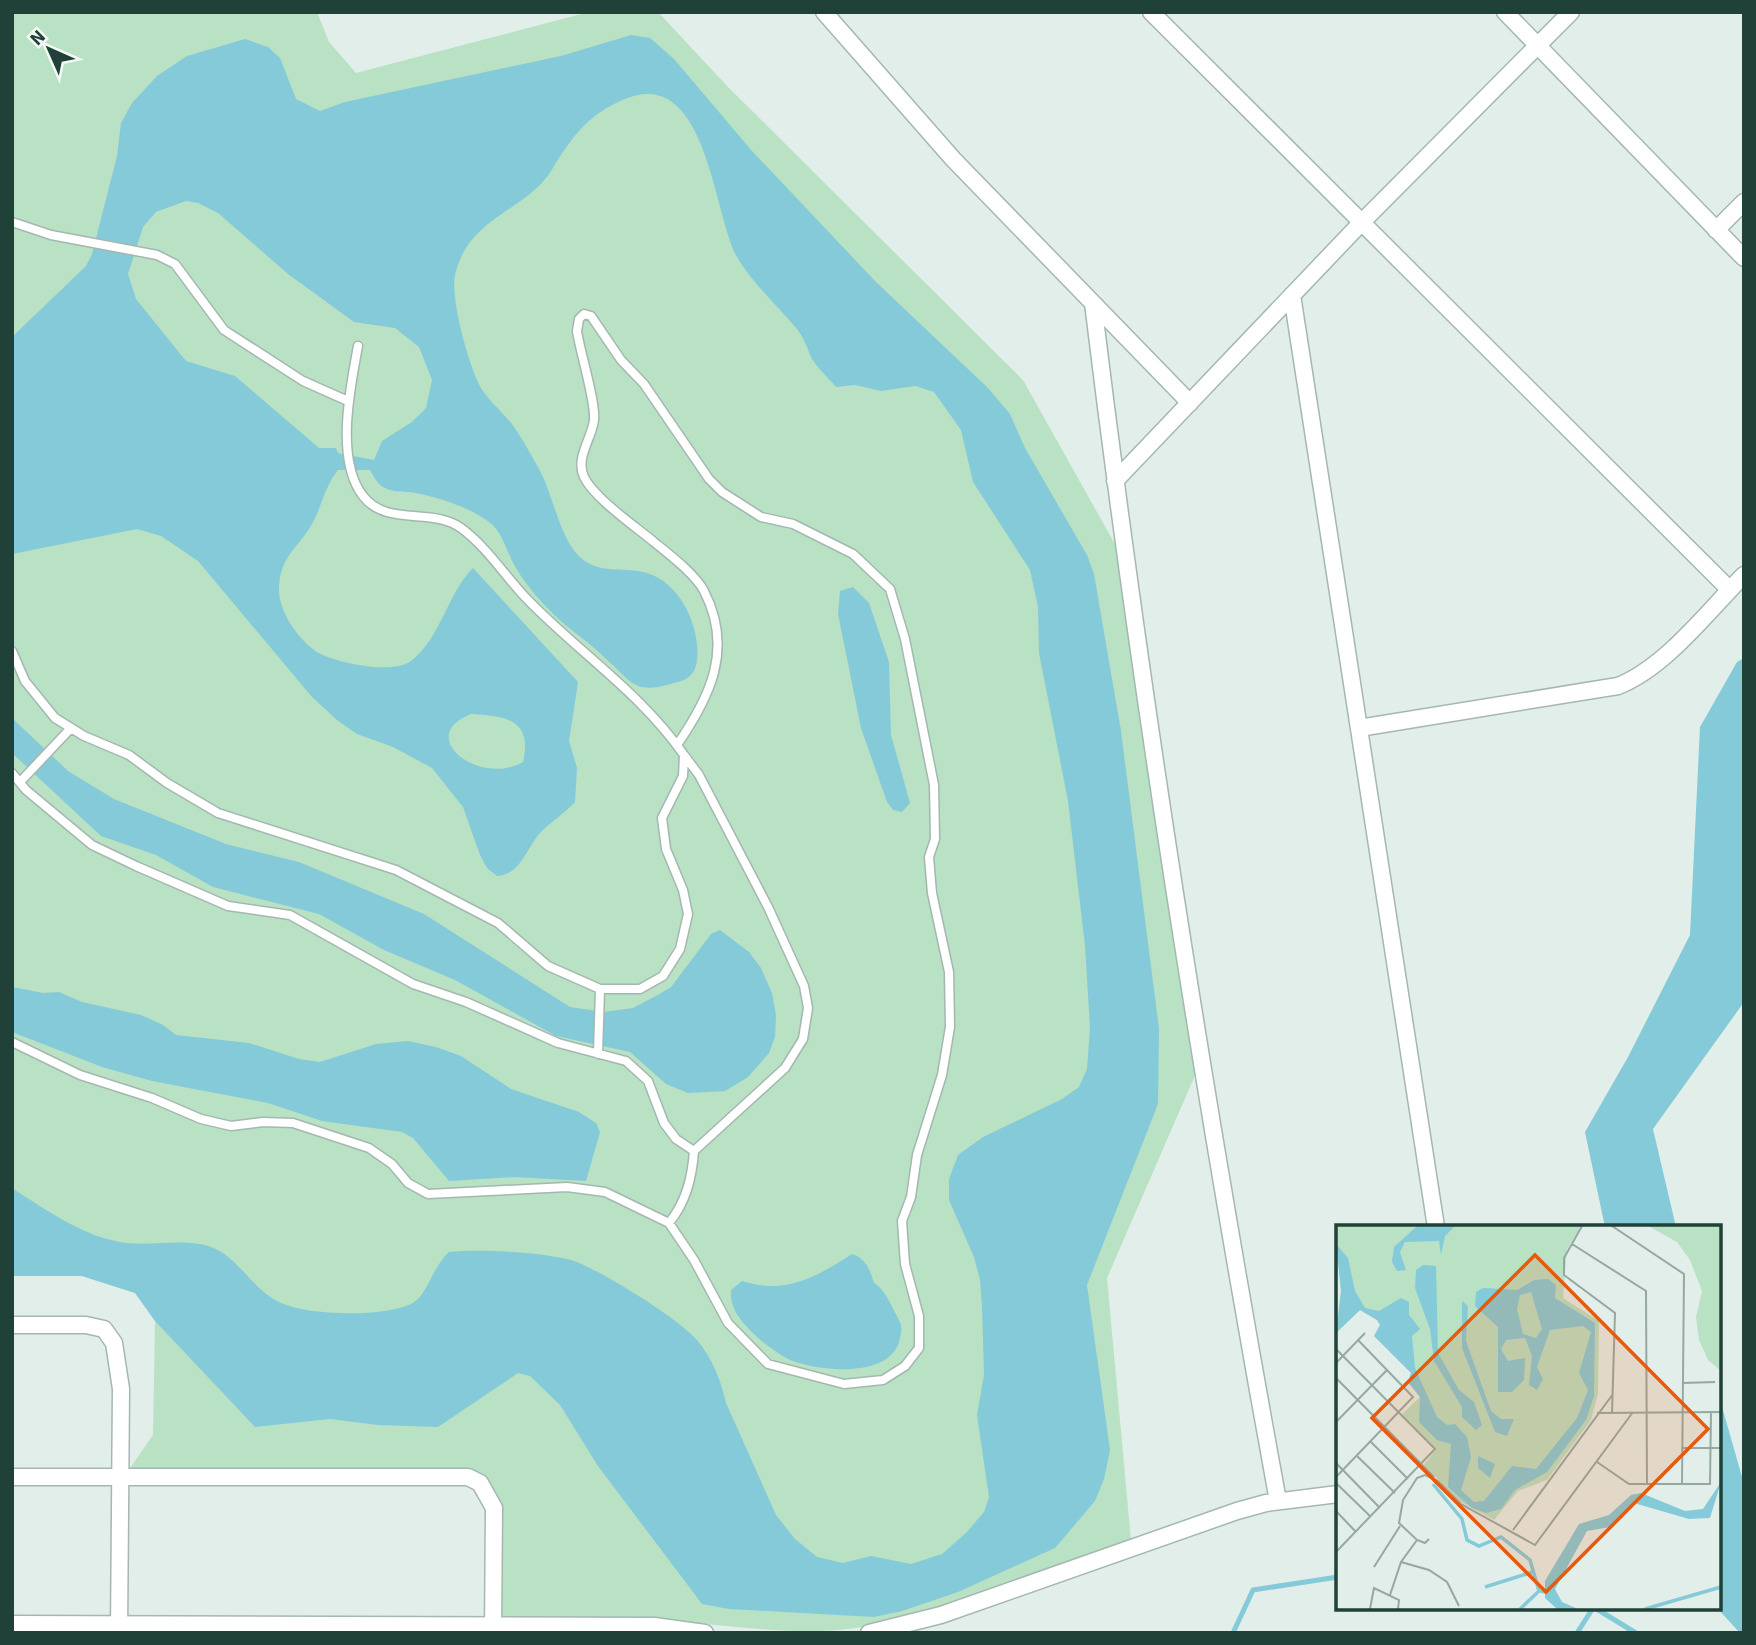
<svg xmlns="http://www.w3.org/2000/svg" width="1756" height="1645" viewBox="0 0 1756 1645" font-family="'Source Sans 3',sans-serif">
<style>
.green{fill:#b9e1c4}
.water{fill:#85cad8;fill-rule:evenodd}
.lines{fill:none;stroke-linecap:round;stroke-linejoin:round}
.stream{stroke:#85cad8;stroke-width:5}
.service-casing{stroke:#a4b7b0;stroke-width:11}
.minor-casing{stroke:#a4b7b0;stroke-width:19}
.service{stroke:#fff;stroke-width:8}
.minor{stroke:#fff;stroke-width:16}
.inset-river{fill:none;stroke:#85cad8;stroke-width:3.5}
.inset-road{fill:none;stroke:#94a9a2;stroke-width:2}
.view{fill:#e8590c;fill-opacity:0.15;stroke:#e8590c;stroke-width:3.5}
.inset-edge{fill:none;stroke:#204138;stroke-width:3.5}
</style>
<rect width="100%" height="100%" fill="#e2eee9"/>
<path class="green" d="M12,12H317L329,42L356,73L589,12H658L728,87L1023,380L1116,546L1163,871L1196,1073L1107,1278L1131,1541C1043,1572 949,1616 856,1628C788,1637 722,1624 654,1619C604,1616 551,1620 500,1620L501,1507L488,1482L461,1469L128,1471L153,1435L155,1321L135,1293L82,1276H12Z"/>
<path class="water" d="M631,35L650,38L674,59L752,151L876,282L988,388L1010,414L1025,448L1087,555L1094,574L1121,731L1159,1029L1158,1104L1087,1285L1110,1450L1104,1479L1095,1501L1055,1548L958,1592L902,1611L874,1617L729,1609L702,1604L598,1466L560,1405L530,1376L518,1373L438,1427L378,1425L330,1419L255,1427L155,1321L135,1293L82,1276H12V1188C46,1210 86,1238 126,1243C153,1246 186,1238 211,1247C238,1257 252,1288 277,1301C304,1316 385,1318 413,1303C427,1295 433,1266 449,1252C480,1249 541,1252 571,1260C598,1268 679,1319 697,1340C712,1358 721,1380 726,1403L776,1515L795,1539L817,1557L843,1563L871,1556L911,1564L942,1554L966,1533L984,1512L989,1497L977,1415L984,1375L982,1307L980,1280L974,1257L949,1200V1179L958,1155L983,1137L1062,1099L1079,1087L1087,1069L1090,1028L1085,946L1068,801L1039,653L1038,607L1030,570L973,482L961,430L934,392L915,386L881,391L855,385L836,387C828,377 817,368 811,357C807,347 804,338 797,329C777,305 753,284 737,257C713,214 707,65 625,99C590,113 572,136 553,168C527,212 469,215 455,275C450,299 469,367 481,388C490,402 502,412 512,424C522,438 532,456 540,471C553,495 560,538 579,556C596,573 618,568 638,571C678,576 701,625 697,661C695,673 689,679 678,682C632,696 634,683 604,657C591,644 576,634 562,622C545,607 528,588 516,568C507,554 503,532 489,522C469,507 440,498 416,493C407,491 394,493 385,488C378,485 374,477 370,470H338C326,485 323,501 315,518C302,547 278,554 279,592C280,613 298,638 314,650C332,663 393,675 411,661C441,638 447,594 473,568L578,682L569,741L577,768L575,802C565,813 552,821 542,831C527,846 521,875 497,876L487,868L480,855L463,807L432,768L393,747L357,734L337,720L312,697L198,561L161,536L137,529L12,554V337L86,266L92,254L117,156L121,123L132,103L157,76L187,56L245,39L268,47L280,58L296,99L320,111L345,102L561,56ZM186,201L198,203L218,213L288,274L354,322L395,328L419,347L432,380L426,408L412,422L382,441L374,460L338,453L336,448H319L235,376L186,361L136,299L128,274L143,227L156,212ZM471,714C505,716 533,719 523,762C479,787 414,736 471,714Z
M853,587L869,603L889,662L891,735L910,803L902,812L893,810L887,802L861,728L838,614L840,591Z
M1744,658V1002L1653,1129L1676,1227H1605L1585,1132L1628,1057L1690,935L1700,727L1737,662Z
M12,718L68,771L114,799L226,844L299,862L424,914L570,1007L604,1012L633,1008L656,996L671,987L711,934L720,930L749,952L761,968L772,993L776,1015L775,1037L769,1053L748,1077L725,1091L688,1093L666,1084L630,1052L556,1036L455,980L384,950L319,914L213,887L156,855L101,836L12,753Z
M12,987L43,993L59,992L82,1002L141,1015L163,1025L176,1035L249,1043L299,1059L320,1062L376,1044L408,1041L436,1047L461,1056L511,1089L579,1112L596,1123L600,1132L586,1181L515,1177L449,1181L413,1138L402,1132L322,1121L268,1103L152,1081L102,1067L12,1032Z
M852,1254C866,1258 870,1270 874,1283C886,1290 891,1306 898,1318C902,1326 902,1329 900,1338C893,1380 814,1372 786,1358C772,1350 759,1340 748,1328C737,1316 730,1306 731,1290L742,1281C786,1295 816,1277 852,1254Z
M1719,1396L1744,1484V1633H1740L1717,1608Z"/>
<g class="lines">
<path class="stream" d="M1595,1608L1636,1633
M1233,1633L1253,1590L1338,1577
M1577,1633L1593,1608"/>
<defs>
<path id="service" d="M12,222L51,235L157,255L175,264L224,330L303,381L348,401
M12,651L25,681L55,718L84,736L129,755L167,783L218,813L396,870L498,923L548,966L600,989H640L663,976L680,949L688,914L683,890L666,849L662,818L683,776L684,755C641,693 578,652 526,598C505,576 486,546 461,528C433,507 386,527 363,496C335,460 350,389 358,346
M12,773L26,790L92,845L136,866L228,906L290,915L413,984L466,1002L558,1043L626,1061L648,1081L664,1123L676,1139L694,1151L785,1068L803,1039L808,1008L804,986L768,907L699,775L684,755
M20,782L71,728
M12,1042L80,1075L152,1098L201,1119L231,1126L263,1122L293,1123L369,1148L392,1164L408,1183L428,1194L567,1187L605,1192L669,1223C686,1202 692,1178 694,1151
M598,1054L600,989
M669,1223L694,1260L728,1323L768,1364L844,1384L883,1380L905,1366L919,1348V1316L905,1264L902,1221L911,1197L917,1155L942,1075L950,1027L949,972L932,893L929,857L935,839L934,785L905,639L890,589L853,554L793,524L761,517L722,492L709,479L644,384L621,360L591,316L584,314L579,319L577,331C580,352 596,402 594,420C592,438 575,458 584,477C594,498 636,527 654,542C670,555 695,574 704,591C734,649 710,697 677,745"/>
<path id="minor" d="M824,12L953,159L1190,403
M1151,12L1729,589
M1505,12L1744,258
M1716,230L1744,202
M1292,295L1436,1227
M1093,303C1142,705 1205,1103 1278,1501
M1115,481L1360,224L1571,12
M1359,728L1618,686C1666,667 1708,611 1744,575
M12,1325H86L104,1329L114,1343L121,1389L119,1633
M12,1477H468L480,1483L494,1508L493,1633
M12,1624L654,1626
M644,1630L654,1626L705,1633
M869,1633L941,1615L1237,1511L1266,1503L1338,1494"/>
</defs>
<use href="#service" class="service-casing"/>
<use href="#minor" class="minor-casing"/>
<use href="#service" class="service"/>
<use href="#minor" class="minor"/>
</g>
<g transform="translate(1336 1225)">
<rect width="385" height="385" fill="#e2eee9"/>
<path d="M0,1H245L231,24L227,73L263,96L262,169L255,195L211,255L182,266L158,295L123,276L88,240L100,224L66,189L84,172L72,157L75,148L70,141L38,111L44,100L41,95L24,85L0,108L5,66ZM312,1H385V146L372,135L363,115L360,92L366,66L354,35L341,17Z" fill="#b9e1c4"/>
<path d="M81,1H119L109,11L105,30L103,16L69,17L64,27L70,45L61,46L56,37L58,22ZM0,19L12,33L19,66L29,83L43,86L65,73L73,77V90L84,104L76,111L79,143L101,192L111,200L119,199L131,212L135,232L125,265L138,277L148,276L176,241L200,244L241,193L252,165L243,148L255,107L247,101L214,105L201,142L207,154L201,165L193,160L196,131L189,113L170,115L165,124L172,136L189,133L188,155L176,167H162V102L139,81L140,67L147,63L181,65L198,55L212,54L220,60L219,73L259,98L258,171L250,195L211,247L179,265L165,284L150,288L136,283L112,262L115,219L101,215L83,197L84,172L72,157L75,148L38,111L44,100L41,95L24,85L0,108L5,66ZM195,67L206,104L200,113L187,109L181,84L184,70ZM87,40L100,41L102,128L123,165L138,177L146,200L140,205L126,192V182L98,136L94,104L79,63L80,45ZM126,76L132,81L130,116L155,186L165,194H178L171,211L159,207L126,123ZM142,231L159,239L154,253L142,243ZM385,257L374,293L353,294L298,278L274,302L251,306L219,364L226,377L242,384H221L209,373V356L243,299L273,290L295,270L305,268L349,286L367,284Z" fill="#85cad8" fill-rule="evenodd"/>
<path class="inset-river" d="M97,259L126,294L131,315L143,321L165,312L194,335L203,366L210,367M149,362L197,347M184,384L202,367M309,384L385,362"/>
<path class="inset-road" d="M246,1L228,33V50L279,88L276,188M276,1L348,49L346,259M236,19L310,66L311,260M0,124L99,224L0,327M0,138L29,108M0,153L98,252M347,158L379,157M261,188L385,187M0,197L51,145M35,217L72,254M346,223H385M21,231L59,268M261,237L293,259H374L375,187M0,238L44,283M0,252L77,172L22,115M0,258L35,292M0,286L20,307M177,305L277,169M93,314L89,318L81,315L63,298L67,275L81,253L89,250L102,256L125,279L199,320L297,187M65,337L93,345L111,357L123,381M38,342L64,301M54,370L65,337L81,315M34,384L38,363L63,375L62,384"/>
<path class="view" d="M199,30L372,204L210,367L36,193Z"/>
<rect width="385" height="385" class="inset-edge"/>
</g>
<rect width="1756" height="1645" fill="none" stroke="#204138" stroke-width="28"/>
<g transform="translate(49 49) rotate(315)" stroke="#f3faf6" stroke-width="5" paint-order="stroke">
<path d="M0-5L12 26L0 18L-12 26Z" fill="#204138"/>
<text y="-10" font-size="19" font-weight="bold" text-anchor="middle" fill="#204138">N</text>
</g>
</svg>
